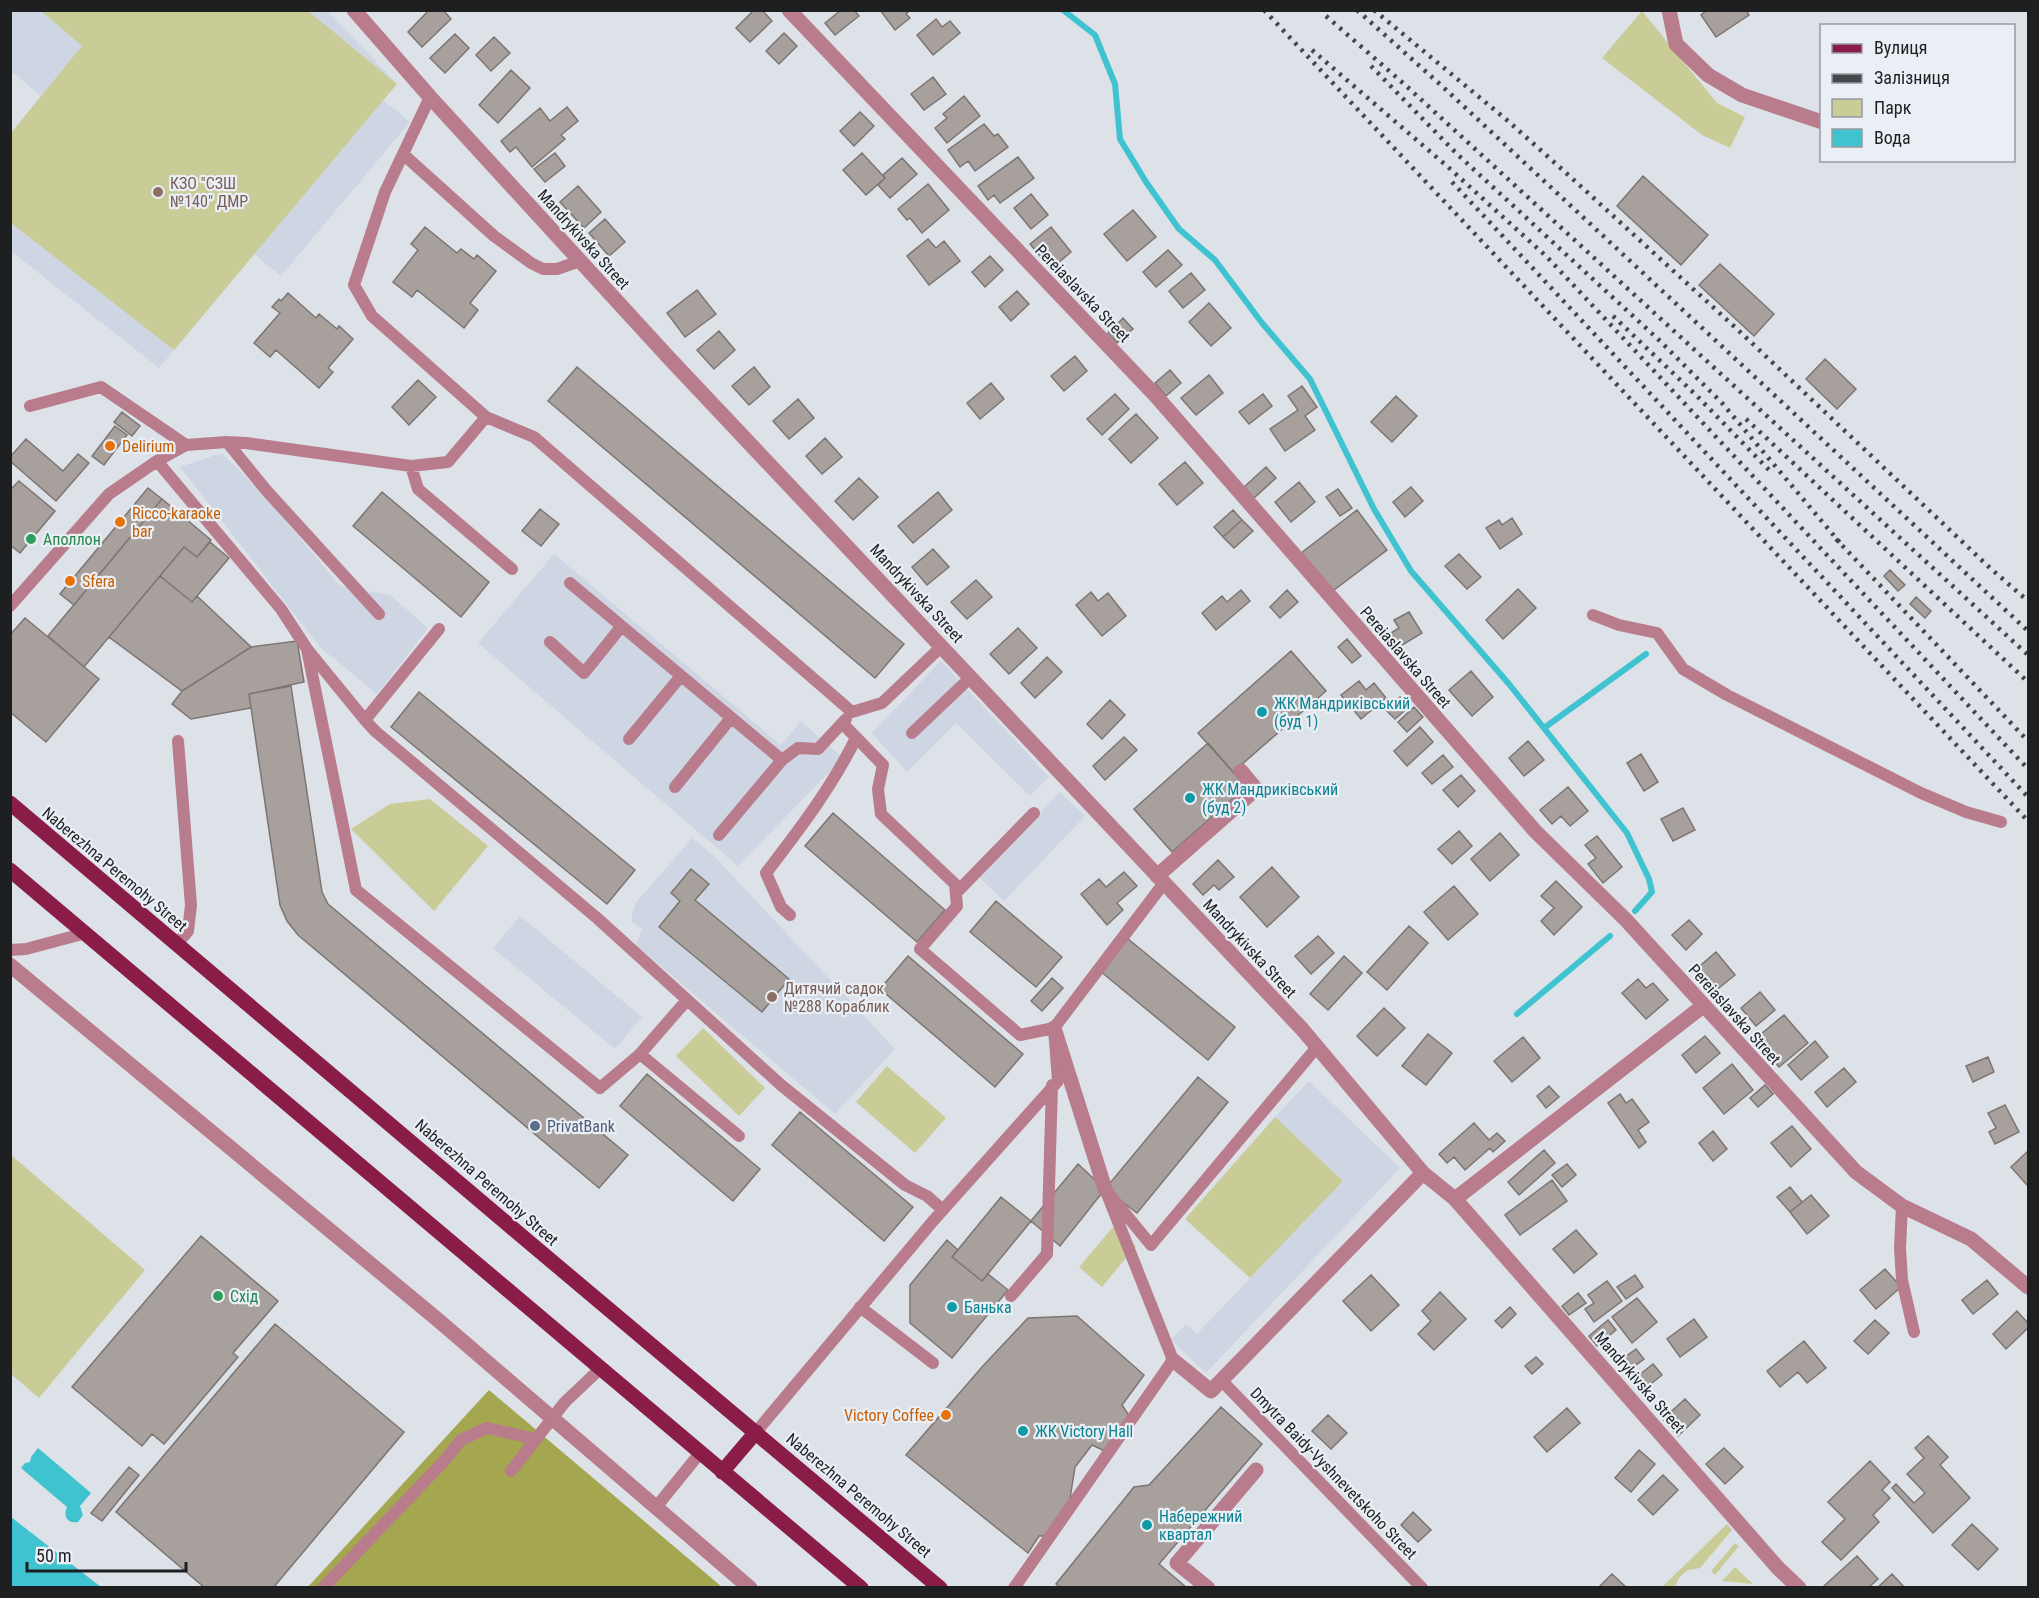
<svg xmlns="http://www.w3.org/2000/svg" width="2039" height="1598" viewBox="0 0 2039 1598" font-family="'Roboto Condensed',sans-serif">
<style>
.built{fill:#ced6e3}
.green{fill:#c9cc97}
.forest{fill:#a4a74f}
.water{fill:#40c3d0}
.lines{fill:none;stroke-linecap:round;stroke-linejoin:round}
.stream{stroke:#40c3d0;stroke-width:6}
.building{fill:#a8a09d;stroke:#7c7571;stroke-width:1.5}
.service{stroke:#b87c8c;stroke-width:12}
.pedestrian{stroke:#b87c8c;stroke-width:15}
.minor{stroke:#b87c8c;stroke-width:15}
.primary{stroke:#891d48;stroke-width:15}
.rail{stroke:#45474a;stroke-width:4.5;stroke-dasharray:3 6;stroke-linecap:butt}
.education-dot{fill:#8d6e63;stroke:#eaeef5;stroke-width:2}
.food-dot{fill:#e8710a;stroke:#eaeef5;stroke-width:2}
.leisure-dot{fill:#2e9e5b;stroke:#eaeef5;stroke-width:2}
.culture-dot{fill:#0f9aa8;stroke:#eaeef5;stroke-width:2}
.service-dot{fill:#5c6f8a;stroke:#eaeef5;stroke-width:2}
.labels{text-anchor:middle;stroke-width:4.5;stroke-linejoin:round;paint-order:stroke}
.education-label{font-size:16px;fill:#785e54;stroke:#eaeef5;text-anchor:start}
.street-label{font-size:16px;fill:#1d1f21;stroke:#eaeef5}
.food-label{font-size:16px;fill:#c56008;stroke:#eaeef5;text-anchor:start}
.leisure-label{font-size:16px;fill:#27864d;stroke:#eaeef5;text-anchor:start}
.culture-label{font-size:16px;fill:#0d838f;stroke:#eaeef5;text-anchor:start}
.service-label{font-size:16px;fill:#4e5e75;stroke:#eaeef5;text-anchor:start}
</style>
<rect width="100%" height="100%" fill="#dde1e8"/>
<path class="built" d="M10,11H328L397,84L383,100L410,122L281,276L254,254L159,368L11,251V133L41,96L11,71Z
M222,453L267,499L340,586L390,595L428,628L377,694L320,647L180,467Z
M554,554L781,745L801,721L843,758L738,866L478,643Z
M941,661L1049,777L1030,796L956,723L907,772L872,733Z
M1060,792L1085,816L1004,901L979,877Z
M692,838L714,856L895,1049L835,1114L636,945L642,929L631,921L635,904Z
M520,916L642,1017L615,1049L493,948Z
M1309,1081L1400,1168L1206,1373L1171,1340L1186,1324L1197,1334L1343,1181L1275,1117Z"/>
<path class="green" d="M41,11H308L397,84L174,350L11,223V133L82,46Z
M1642,11L1717,103L1745,117L1730,148L1702,135L1602,58Z
M430,799L488,846L434,911L351,829L390,804Z
M703,1028L765,1088L739,1116L676,1056Z
M887,1066L946,1118L915,1153L856,1102Z
M1275,1117L1343,1181L1250,1278L1185,1219Z
M11,1155L145,1270L39,1398L11,1374Z
M1113,1227L1136,1246L1102,1287L1079,1267Z
M1727,1524L1732,1530L1700,1568L1688,1570L1683,1574L1678,1579L1675,1587H1662Z
M1735,1543L1739,1546L1715,1575L1711,1571Z
M1735,1567L1753,1584L1722,1581Z"/>
<path class="forest" d="M489,1390L722,1587L307,1588Z"/>
<path class="water" d="M38,1448L91,1493L80,1506L83,1515L78,1522C67,1524 63,1516 67,1507L21,1468L25,1463L30,1462L31,1457Z
M11,1517L101,1587H11Z"/>
<g class="lines">
<path class="stream" d="M1063,10L1095,35L1115,84L1120,139L1146,182L1179,229L1215,260L1262,323L1310,379L1374,509L1411,571L1509,684L1627,833L1649,879L1652,892L1635,911
M1544,728L1646,654
M1517,1014L1610,936"/>
</g>
<path class="building" d="M429,10H443L451,19L422,47L408,32Z
M754,10H762L772,21L750,42L736,28Z
M841,10H854L859,16L835,35L825,23Z
M880,10H910L906,14L910,18L895,30Z
M1707,10H1746L1749,15L1716,37L1701,15Z
M936,19L942,27L950,21L960,33L933,55L917,35Z
M784,33L797,46L779,64L766,51Z
M455,34L469,48L445,73L430,58Z
M494,37L510,53L491,71L476,55Z
M511,70L530,88L498,123L479,105Z
M933,77L946,94L924,110L911,94Z
M964,96L980,116L947,143L935,128L947,118L943,114Z
M567,107L578,121L561,135L565,139L532,167L516,147L510,152L501,141L540,108L550,121Z
M860,112L874,126L854,146L840,131Z
M984,124L994,136L998,134L1008,147L975,171L968,161L960,167L948,150Z
M555,153L565,166L545,182L534,169Z
M862,153L885,178L866,195L843,170Z
M1018,157L1034,178L1000,203L994,195L988,200L978,186Z
M902,158L917,174L890,198L878,185L885,178L883,175Z
M1643,176L1708,235L1681,265L1617,206Z
M928,184L949,210L922,233L910,218L907,220L898,209Z
M578,186L601,212L584,228L560,202Z
M1031,194L1048,215L1031,229L1014,208Z
M1133,210L1156,237L1127,261L1104,234Z
M605,219L625,242L609,256L589,233Z
M425,227L457,253L461,249L474,259L477,255L496,271L470,303L478,310L464,328L417,290L412,297L393,282L418,250L411,244Z
M1051,227L1071,252L1051,269L1030,244Z
M928,239L936,248L944,241L960,261L929,285L907,256Z
M1168,250L1182,265L1156,287L1143,272Z
M990,256L1003,270L985,287L972,272Z
M1720,264L1774,314L1754,336L1699,285Z
M1191,273L1205,290L1183,308L1169,291Z
M697,290L716,314L685,337L667,313Z
M1017,291L1029,304L1011,321L999,307Z
M288,293L316,318L319,314L337,329L339,326L353,339L328,368L333,372L319,388L276,350L270,357L254,343L280,313L272,307L279,299L281,301Z
M1209,303L1231,328L1211,346L1189,322Z
M1123,318L1133,329L1117,343L1108,333Z
M719,331L735,350L714,369L697,350Z
M1075,356L1087,371L1064,391L1051,376Z
M1825,359L1856,389L1837,409L1806,379Z
M577,367L904,644L875,678L548,401Z
M754,367L770,387L749,405L732,386Z
M1170,370L1181,383L1166,396L1155,383Z
M1209,375L1223,393L1196,415L1181,398Z
M418,380L436,397L409,425L392,407Z
M991,383L1004,399L980,419L967,403Z
M1302,386L1317,407L1305,416L1315,430L1285,451L1270,429L1298,410L1288,396Z
M1115,394L1129,409L1102,435L1087,419Z
M1263,394L1272,406L1249,424L1239,412Z
M1396,396L1417,416L1392,442L1371,422Z
M798,399L814,418L789,439L773,421Z
M122,412L140,426L132,436L114,422Z
M1136,414L1158,438L1131,463L1109,439Z
M115,426L127,435L104,465L92,456Z
M825,438L842,457L822,474L806,456Z
M26,439L63,471L78,454L89,463L56,501L10,461V457Z
M1185,462L1203,483L1177,505L1159,484Z
M1266,467L1276,478L1254,498L1244,487Z
M859,478L878,497L853,520L835,501Z
M19,481L55,511L20,553L10,545V490Z
M1299,482L1315,502L1291,522L1275,502Z
M1411,487L1423,501L1405,517L1393,502Z
M148,488L162,499L74,605L60,594Z
M1338,489L1352,508L1340,516L1326,497Z
M382,492L489,582L461,617L353,526Z
M938,492L952,510L913,543L898,526Z
M162,499L211,540L197,557L184,547L84,667L48,636Z
M540,509L559,524L541,546L522,531Z
M1233,510L1242,520L1223,537L1214,527Z
M1357,510L1387,550L1330,593L1300,554Z
M1512,518L1522,534L1500,549L1486,528L1499,520L1502,525Z
M1242,520L1253,531L1234,548L1223,537Z
M210,542L229,558L192,602L160,576L184,547L197,557Z
M933,549L949,567L927,585L912,567Z
M1459,554L1481,577L1467,589L1445,566Z
M1890,570L1905,585L1898,591L1884,576Z
M160,576L192,602L197,596L251,647L182,691L109,637Z
M976,580L992,597L967,619L951,602Z
M1518,589L1536,608L1503,639L1486,620Z
M1241,590L1250,601L1216,630L1202,613L1222,596L1227,602Z
M1287,590L1298,602L1280,618L1270,607Z
M1091,592L1098,601L1108,593L1126,616L1102,636L1076,605Z
M1916,597L1931,611L1925,618L1910,604Z
M1409,612L1422,633L1399,647L1391,633L1399,628L1394,620Z
M25,618L99,679L46,742L10,712V635Z
M1018,628L1037,648L1009,674L990,654Z
M1347,639L1361,656L1352,663L1338,647Z
M297,641L304,682L249,694L251,708L191,719L172,704L182,691L251,647Z
M1291,651L1326,691L1233,772L1198,733Z
M1047,657L1062,672L1035,698L1021,683Z
M1471,671L1493,697L1472,716L1449,690Z
M1359,681L1366,690L1374,683L1386,698L1361,719L1341,695Z
M291,686L322,892L328,904L628,1155L599,1188L298,935L287,921L280,905L249,694Z
M419,692L635,870L607,904L391,727Z
M1400,697L1409,707L1395,719L1386,710Z
M1110,700L1125,715L1102,739L1087,724Z
M1414,707L1423,717L1407,732L1398,722Z
M1420,727L1433,742L1407,766L1394,751Z
M1124,737L1137,750L1105,780L1093,766Z
M1528,741L1544,760L1524,776L1509,758Z
M1208,743L1246,787L1172,852L1134,809Z
M1641,754L1658,782L1644,791L1627,763Z
M1443,755L1453,767L1432,784L1422,773Z
M1461,775L1475,791L1458,807L1443,790Z
M1568,787L1588,811L1570,826L1561,816L1552,824L1540,810Z
M1683,808L1695,830L1673,841L1661,819Z
M833,813L945,910L917,942L805,846Z
M1459,831L1472,846L1452,864L1438,849Z
M1500,833L1519,855L1490,881L1471,859Z
M1597,836L1622,867L1603,883L1588,864L1596,858L1585,845Z
M1218,860L1234,877L1219,890L1214,885L1203,895L1193,884Z
M1272,867L1299,897L1267,927L1240,897Z
M691,869L709,884L695,900L789,979L762,1012L659,927L680,901L671,893Z
M1124,872L1137,886L1117,903L1123,910L1107,925L1081,894L1099,879L1106,887Z
M1556,881L1582,907L1554,935L1541,921L1554,908L1541,896Z
M1454,886L1478,914L1448,940L1424,912Z
M996,901L1062,957L1036,987L970,932Z
M1689,920L1702,934L1686,950L1672,935Z
M1409,926L1428,943L1387,990L1367,972Z
M1318,936L1334,953L1311,974L1295,956Z
M1127,938L1235,1027L1208,1060L1100,971Z
M1716,952L1735,975L1714,992L1695,970Z
M908,956L1023,1054L995,1087L880,989Z
M1344,956L1362,973L1328,1010L1310,994Z
M1052,978L1063,988L1042,1011L1031,1001Z
M1638,979L1646,988L1653,983L1668,1000L1646,1019L1622,993Z
M1760,992L1775,1010L1756,1026L1741,1008Z
M1384,1008L1405,1028L1377,1056L1357,1036Z
M1784,1015L1808,1043L1779,1067L1755,1039Z
M1428,1034L1452,1053L1426,1085L1402,1066Z
M1705,1036L1720,1053L1696,1073L1682,1055Z
M1523,1037L1540,1058L1512,1082L1494,1061Z
M1815,1041L1828,1057L1801,1080L1788,1065Z
M1988,1057L1994,1072L1973,1082L1966,1066Z
M1732,1064L1753,1090L1724,1114L1703,1088Z
M1844,1068L1856,1082L1827,1107L1815,1092Z
M647,1074L760,1169L733,1201L620,1106Z
M1198,1077L1228,1102L1137,1213L1105,1189Z
M1765,1085L1773,1094L1758,1107L1750,1098Z
M1549,1086L1559,1097L1546,1108L1537,1096Z
M1620,1094L1626,1103L1632,1099L1649,1122L1638,1130L1646,1142L1639,1148L1608,1103Z
M2005,1105L2019,1132L1995,1144L1989,1132L1996,1128L1988,1113Z
M800,1112L913,1207L884,1241L772,1145Z
M1474,1123L1489,1140L1497,1133L1505,1141L1493,1152L1490,1148L1465,1170L1454,1157L1447,1163L1439,1154Z
M1792,1126L1811,1149L1791,1167L1771,1143Z
M1713,1131L1727,1149L1713,1161L1699,1143Z
M1544,1150L1555,1163L1519,1195L1508,1182Z
M2027,1152L2028,1153V1186L2011,1167Z
M1078,1164L1105,1189L1060,1246L1031,1221Z
M1567,1164L1576,1175L1562,1187L1552,1175Z
M1552,1180L1567,1201L1520,1235L1505,1215Z
M1790,1187L1802,1202L1790,1212L1777,1197Z
M1811,1195L1829,1216L1807,1234L1790,1212Z
M1001,1197L1031,1221L982,1281L952,1257Z
M1576,1230L1597,1254L1574,1273L1553,1249Z
M201,1236L278,1301L233,1353L238,1357L164,1444L152,1434L142,1446L72,1387Z
M947,1240L958,1250L952,1257L982,1281L988,1274L1008,1290L952,1358L910,1323V1285Z
M1885,1269L1901,1287L1876,1309L1860,1290Z
M1371,1275L1399,1305L1371,1331L1343,1301Z
M1635,1275L1643,1287L1626,1299L1617,1287Z
M1987,1280L1998,1294L1973,1314L1962,1300Z
M1607,1281L1622,1301L1594,1322L1585,1309L1594,1303L1588,1295Z
M1440,1292L1466,1319L1434,1350L1418,1334L1431,1321L1422,1311Z
M1578,1293L1586,1303L1569,1315L1562,1306Z
M1637,1298L1657,1322L1632,1343L1612,1317Z
M1510,1307L1516,1314L1502,1328L1495,1321Z
M2017,1311L2028,1323V1328L2006,1349L1993,1334Z
M1077,1316L1144,1375L1122,1405L1130,1417L1105,1451L1092,1445L1075,1467L1069,1505L1047,1536H1039L1028,1553L906,1455L982,1367L1028,1318Z
M1694,1319L1707,1337L1680,1357L1667,1339Z
M1608,1320L1616,1330L1597,1346L1589,1336Z
M1875,1320L1889,1333L1868,1354L1854,1341Z
M275,1324L404,1432L273,1588H205L116,1512Z
M1804,1341L1826,1368L1807,1383L1798,1372L1780,1387L1767,1371Z
M1636,1349L1644,1359L1629,1370L1621,1360Z
M1536,1357L1543,1364L1532,1374L1525,1366Z
M1653,1364L1662,1375L1647,1387L1638,1376Z
M1685,1399L1700,1415L1678,1436L1663,1419Z
M1221,1407L1262,1444L1159,1564L1187,1588H1061L1056,1584L1134,1487L1149,1485Z
M1567,1408L1580,1423L1547,1452L1534,1437Z
M1328,1415L1347,1433L1331,1449L1312,1431Z
M1928,1436L1948,1457L1940,1465L1970,1498L1933,1533L1892,1488L1896,1484L1914,1503L1925,1493L1907,1474L1924,1458L1915,1448Z
M1724,1448L1743,1467L1725,1484L1706,1464Z
M1639,1450L1655,1464L1631,1492L1615,1478Z
M1870,1461L1890,1482L1882,1490L1890,1498L1873,1515L1879,1522L1841,1560L1822,1542L1845,1519L1828,1502Z
M129,1467L139,1475L102,1521L91,1513Z
M1663,1475L1678,1490L1653,1515L1638,1500Z
M1413,1512L1431,1530L1418,1542L1401,1525Z
M1972,1524L1998,1549L1978,1570L1952,1545Z
M1857,1556L1878,1579L1868,1588H1826L1824,1586Z
M1612,1574L1627,1588H1598Z
M1892,1574L1905,1588H1877Z"/>
<g class="lines">
<path class="service" d="M403,154L494,236L531,263L543,269H557L580,261
M30,406L101,387L186,445
M486,417L534,437L852,712L882,703L942,646
M227,442L266,490L379,614
M157,461L281,609L307,649L365,720
M411,466L418,489L512,569
M570,583L782,760
M10,606L109,494L157,461L186,445L227,442L246,443L411,466L448,462L486,417L372,316L354,285L385,192L430,97
M1593,615L1619,625L1657,633L1683,669L1727,695L1921,793L1966,812L2001,822
M439,629L365,720L375,731L597,918L781,1085L905,1185L927,1196L943,1210
M550,642L584,673L621,627
M307,649L356,890L600,1088L640,1054L739,1136
M842,723L883,765L878,789L881,814L955,884L957,906L920,949L1020,1035L1054,1028
M912,733L971,677
M629,739L681,676
M675,787L731,718
M719,835L782,760L798,748L818,749L846,719
M956,893L1034,813
M790,915L781,907L766,873C799,830 832,787 856,738
M177,944L188,931L191,905L178,741
M10,950L26,949L86,933
M640,1054L687,1000
M1902,1206L1900,1248L1902,1280L1914,1332
M1011,1296L1047,1254L1052,1085
M860,1307L933,1363
M1222,1381L1422,1588
M756,1432L933,1221L1058,1081L1054,1028L1164,883
M511,1471L565,1402L601,1368
M657,1506L700,1453
M323,1588L445,1460L461,1440L487,1428L536,1439
M1014,1588L1173,1360L1105,1189L1151,1245L1317,1047"/>
<path class="pedestrian" d="M10,965L438,1320L750,1588"/>
<path class="minor" d="M354,10L430,97L669,358L1302,1029L1423,1173L1455,1199L1778,1568L1799,1588
M789,10L1156,396L1535,831L1626,920L1856,1172L1902,1206L1971,1239L2028,1287
M1669,10L1676,44L1708,75L1742,95L1822,122
M1157,876L1256,789L1241,771
M1054,1028L1105,1189
M1455,1199L1703,1006
M1173,1360L1211,1391L1423,1173
M1208,1588L1177,1563L1256,1470"/>
<path class="primary" d="M10,803L530,1243L940,1588
M10,870L861,1588
M722,1472L756,1432"/>
<path class="rail" d="M1264,10L2028,821
M1357,10L1443,87L2028,631
M1374,10L1508,121L1564,171L1737,329L1990,568L2028,601
M1326,16L1403,83L2028,655
M1312,50L1448,167L1547,257L2028,769
M1371,66L1457,154L1659,340L1722,403L1841,544
M1452,182L2028,797
M1613,316L1697,396L1771,472
M1746,419L2028,682
M1836,539L2028,741"/>
</g>
<g class="education-dot">
<circle cx="158" cy="192" r="6"/>
<circle cx="772" cy="997" r="6"/>
</g>
<g class="food-dot">
<circle cx="110" cy="446" r="6"/>
<circle cx="120" cy="522" r="6"/>
<circle cx="70" cy="581" r="6"/>
<circle cx="946" cy="1415" r="6"/>
</g>
<g class="leisure-dot">
<circle cx="31" cy="539" r="6"/>
<circle cx="218" cy="1296" r="6"/>
</g>
<g class="culture-dot">
<circle cx="1262" cy="712" r="6"/>
<circle cx="1190" cy="798" r="6"/>
<circle cx="952" cy="1307" r="6"/>
<circle cx="1023" cy="1431" r="6"/>
<circle cx="1147" cy="1525" r="6"/>
</g>
<circle class="service-dot" cx="535" cy="1126" r="6"/>
<g class="labels">
<g class="education-label">
<text x="170" y="189">КЗО "СЗШ<tspan x="170" dy="18">№140" ДМР</tspan></text>
<text x="784" y="994">Дитячий садок<tspan x="784" dy="18">№288 Кораблик</tspan></text>
</g>
<g class="street-label">
<text transform="translate(584 239) rotate(48)" y="6">Mandrykivska Street</text>
<text transform="translate(1083 293) rotate(46)" y="6">Pereiaslavska Street</text>
<text transform="translate(917 593) rotate(47)" y="6">Mandrykivska Street</text>
<text transform="translate(1406 657) rotate(49)" y="6">Pereiaslavska Street</text>
<text transform="translate(115 869) rotate(40)" y="6">Naberezhna Peremohy Street</text>
<text transform="translate(1250 948) rotate(47)" y="6">Mandrykivska Street</text>
<text transform="translate(1735 1014) rotate(48)" y="6">Pereiaslavska Street</text>
<text transform="translate(487 1182) rotate(41)" y="6">Naberezhna Peremohy Street</text>
<text transform="translate(1640 1382) rotate(49)" y="6">Mandrykivska Street</text>
<text transform="translate(1334 1473) rotate(46)" y="6">Dmytra Baidy-Vyshnevetskoho Street</text>
<text transform="translate(859 1495) rotate(40)" y="6">Naberezhna Peremohy Street</text>
</g>
<g class="food-label">
<text x="122" y="452">Delirium</text>
<text x="132" y="519">Ricco-karaoke<tspan x="132" dy="18">bar</tspan></text>
<text x="82" y="587">Sfera</text>
<text x="934" y="1421" text-anchor="end">Victory Coffee</text>
</g>
<g class="leisure-label">
<text x="43" y="545">Аполлон</text>
<text x="230" y="1302">Схід</text>
</g>
<g class="culture-label">
<text x="1274" y="709">ЖК Мандриківський<tspan x="1274" dy="18">(буд 1)</tspan></text>
<text x="1202" y="795">ЖК Мандриківський<tspan x="1202" dy="18">(буд 2)</tspan></text>
<text x="964" y="1313">Банька</text>
<text x="1035" y="1437">ЖК Victory Hall</text>
<text x="1159" y="1522">Набережний<tspan x="1159" dy="18">квартал</tspan></text>
</g>
<g class="service-label">
<text x="547" y="1132">PrivatBank</text>
</g>
</g>
<rect width="2039" height="1598" fill="none" stroke="#1d1f21" stroke-width="24"/>
<rect x="1820" y="24" width="195" height="138" fill="#eaeef5" stroke="#989ba0" stroke-width="1.5"/>
<rect x="1832" y="44" width="30" height="9" fill="#891d48" stroke="#989ba0" stroke-width="1.5"/>
<text x="1874" y="54" font-size="18" fill="#1d1f21">Вулиця</text>
<rect x="1832" y="74" width="30" height="9" fill="#45474a" stroke="#989ba0" stroke-width="1.5"/>
<text x="1874" y="84" font-size="18" fill="#1d1f21">Залізниця</text>
<rect x="1832" y="99" width="30" height="18" fill="#c9cc97" stroke="#989ba0" stroke-width="1.5"/>
<text x="1874" y="114" font-size="18" fill="#1d1f21">Парк</text>
<rect x="1832" y="129" width="30" height="18" fill="#40c3d0" stroke="#989ba0" stroke-width="1.5"/>
<text x="1874" y="144" font-size="18" fill="#1d1f21">Вода</text>
<path d="M27 1562v9h159v-9" fill="none" stroke="#1d1f21" stroke-width="3"/>
<text x="36" y="1562" font-size="18" fill="#1d1f21" stroke="#eaeef5" stroke-width="4.5" paint-order="stroke">50 m</text>
</svg>
